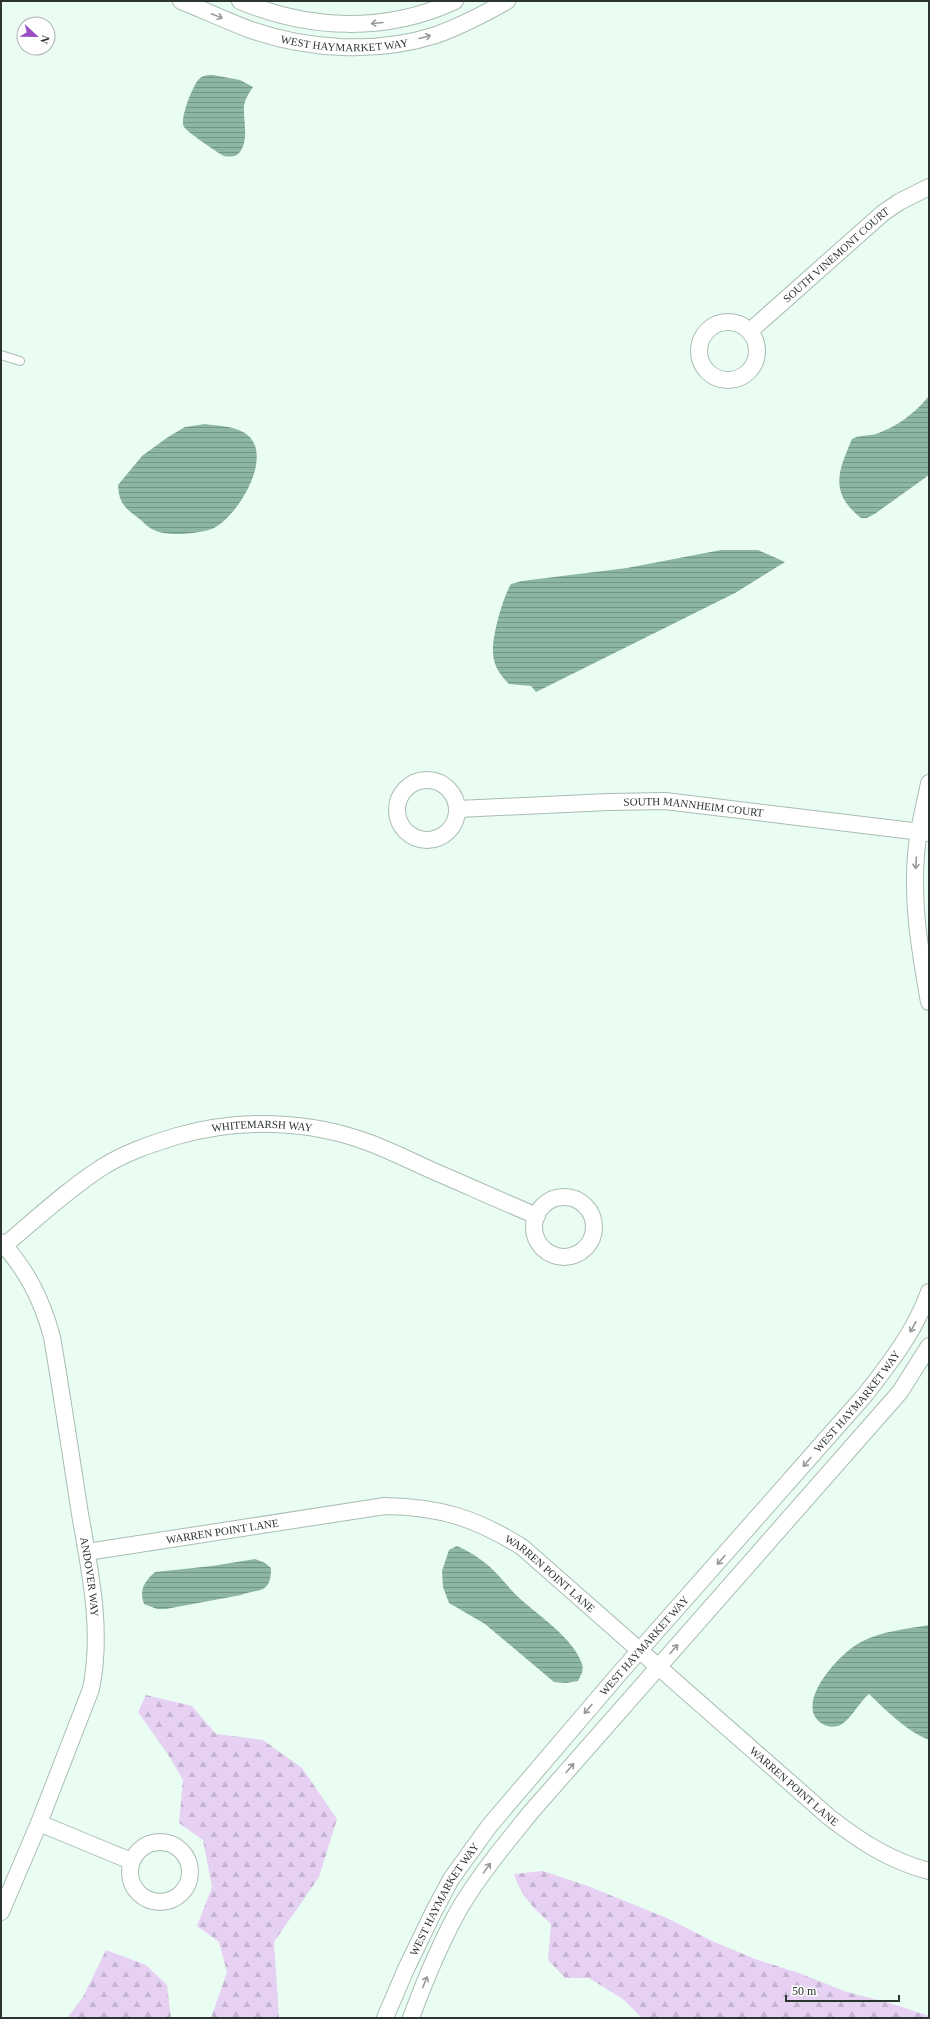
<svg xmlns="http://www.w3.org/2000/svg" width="930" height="2019" viewBox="0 0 930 2019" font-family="'Times New Roman',serif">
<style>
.forest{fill:url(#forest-firs)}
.water{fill:url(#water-rules)}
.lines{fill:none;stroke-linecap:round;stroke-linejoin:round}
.service-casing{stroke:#a9bdb3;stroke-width:10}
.minor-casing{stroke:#a9bdb3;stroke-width:18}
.service{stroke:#fff;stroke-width:8}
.minor{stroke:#fff;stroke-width:16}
.oneway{stroke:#969a98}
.labels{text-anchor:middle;stroke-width:3;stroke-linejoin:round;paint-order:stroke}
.street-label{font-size:11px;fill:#2c3430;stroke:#fff}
</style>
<defs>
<pattern id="forest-firs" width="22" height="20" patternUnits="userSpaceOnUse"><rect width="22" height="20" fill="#e6d1f3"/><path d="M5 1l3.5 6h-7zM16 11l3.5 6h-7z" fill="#c5b4d1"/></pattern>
<pattern id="water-rules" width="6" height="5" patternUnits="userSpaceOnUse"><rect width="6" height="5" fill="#8db7a3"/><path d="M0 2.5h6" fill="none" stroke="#739685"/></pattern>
</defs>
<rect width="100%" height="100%" fill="#e9fdf3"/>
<path class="forest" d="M146,1695L192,1706L216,1734L263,1740L302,1768L337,1819L319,1877L274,1942L279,2018H211L227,1972L219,1942L197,1926L212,1887L203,1840L179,1823L183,1780L167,1753L138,1712Z
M543,1871L585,1885L667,1918L710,1940L755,1959L796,1972L847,1992L893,2004L929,2016V2018H642L624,2000L589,1978H565L548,1960L551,1924C534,1908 522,1898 514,1874Z
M106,1950L146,1965L167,1985L171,2018H67L83,1997Z"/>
<path class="water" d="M213,75L240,80L253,87C249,93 245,99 244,106C243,120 250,143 238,154C235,157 228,157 224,156C218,153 187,132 184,127C179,120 193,85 199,79C203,75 208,75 213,75Z
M929,396V475L876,513L867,518H861C829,492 838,472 852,439C859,435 868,436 876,434C898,426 914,414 929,396Z
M205,424C218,426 232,426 243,432C278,451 238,516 214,528C201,534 166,537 154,530C149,528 145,524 142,521C127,509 119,506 118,485L142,456L168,437L185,427Z
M721,550H758L785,562L735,593L536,692L531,686L509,684C500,675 493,665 493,652C492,636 503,597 511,584L522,581L627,568Z
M457,1546C469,1551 480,1558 490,1567C500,1576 508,1587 517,1596C537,1615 573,1637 582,1664C584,1671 581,1675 578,1681L566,1683L554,1682L485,1624L449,1603L443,1587L442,1571L449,1550Z
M255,1559L265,1563L271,1568C271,1595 259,1588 241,1595L166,1609H157L144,1604C139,1590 144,1582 155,1572L212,1566Z
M929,1625V1740C905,1730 888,1712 869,1694C859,1702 849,1723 838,1726C831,1728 826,1726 821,1723C793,1703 841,1652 861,1642C882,1631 906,1629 929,1625Z"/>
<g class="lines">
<defs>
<path id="service" d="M1,355L20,361"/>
<g id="minor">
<path id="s1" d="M181,1C204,10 227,21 251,30C309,50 377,54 436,35C461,26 484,14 507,1"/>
<path d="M240,1C309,30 386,33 455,1"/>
<circle cx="728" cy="351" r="29"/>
<path id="s2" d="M750,331L883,213L899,202L929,187"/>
<circle cx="427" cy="810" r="30"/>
<path d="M929,783C926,799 922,815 919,831C909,889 919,946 929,1002"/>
<path id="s3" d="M458,809L608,802L665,801L929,833"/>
<circle cx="564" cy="1227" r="30"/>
<path id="s4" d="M1,1242C27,1270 42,1300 52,1337C62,1396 71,1455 80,1514C90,1571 103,1631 91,1689L39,1823L1,1912"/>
<path id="s5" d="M5,1245C36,1219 67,1190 101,1168C124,1153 151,1144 177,1136C240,1118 309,1120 370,1143C391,1151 411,1161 431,1170C466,1185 501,1201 537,1216"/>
<path id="s6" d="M87,1552L385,1506C441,1507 475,1518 522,1547L829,1817C860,1841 890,1861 929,1871"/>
<path d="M39,1823L131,1861"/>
<circle cx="160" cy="1872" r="30"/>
<path id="s7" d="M385,2018L406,1969L433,1913L451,1879L490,1825L618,1675L865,1395C890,1363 915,1331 929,1292"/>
<path d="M411,2018C425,1980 441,1941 461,1906C481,1873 506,1843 531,1812L900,1392L929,1346"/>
</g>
</defs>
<use href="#service" class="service-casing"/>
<use href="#minor" class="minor-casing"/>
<use href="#service" class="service"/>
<use href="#minor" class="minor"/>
</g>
<defs><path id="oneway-shaft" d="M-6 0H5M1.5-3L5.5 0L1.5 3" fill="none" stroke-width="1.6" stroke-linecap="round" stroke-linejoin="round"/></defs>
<g class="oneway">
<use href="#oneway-shaft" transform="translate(217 16) rotate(22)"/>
<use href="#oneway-shaft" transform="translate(377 23) rotate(175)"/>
<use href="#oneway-shaft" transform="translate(425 37) rotate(-15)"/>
<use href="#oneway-shaft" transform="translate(916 863) rotate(94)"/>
<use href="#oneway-shaft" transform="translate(913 1327) rotate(119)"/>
<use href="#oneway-shaft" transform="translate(807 1462) rotate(131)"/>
<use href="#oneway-shaft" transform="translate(721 1560) rotate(131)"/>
<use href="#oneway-shaft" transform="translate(674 1649) rotate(-49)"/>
<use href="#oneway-shaft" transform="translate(588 1709) rotate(131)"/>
<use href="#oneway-shaft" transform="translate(570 1768) rotate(-49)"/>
<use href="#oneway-shaft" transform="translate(487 1868) rotate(-54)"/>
<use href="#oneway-shaft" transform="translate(425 1982) rotate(-68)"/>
</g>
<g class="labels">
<g class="street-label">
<text dy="4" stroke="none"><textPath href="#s1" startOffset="171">WEST HAYMARKET WAY</textPath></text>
<text dy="4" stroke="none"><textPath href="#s2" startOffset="115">SOUTH VINEMONT COURT</textPath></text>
<text dy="4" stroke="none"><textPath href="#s3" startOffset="236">SOUTH MANNHEIM COURT</textPath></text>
<text dy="4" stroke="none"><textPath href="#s5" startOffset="292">WHITEMARSH WAY</textPath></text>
<text dy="4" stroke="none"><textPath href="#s7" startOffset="781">WEST HAYMARKET WAY</textPath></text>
<text dy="4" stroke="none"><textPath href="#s6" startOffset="137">WARREN POINT LANE</textPath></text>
<text dy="4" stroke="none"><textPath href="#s6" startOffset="485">WARREN POINT LANE</textPath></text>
<text dy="4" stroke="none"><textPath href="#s4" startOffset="352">ANDOVER WAY</textPath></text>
<text dy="4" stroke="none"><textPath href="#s7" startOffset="457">WEST HAYMARKET WAY</textPath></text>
<text dy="4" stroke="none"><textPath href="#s6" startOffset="809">WARREN POINT LANE</textPath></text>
<text dy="4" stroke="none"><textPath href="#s7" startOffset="133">WEST HAYMARKET WAY</textPath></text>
</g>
</g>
<rect width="930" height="2019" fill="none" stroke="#2c3430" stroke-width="4"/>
<g transform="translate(36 36) rotate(112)"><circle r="19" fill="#ffffff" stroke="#abaeac"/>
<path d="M0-3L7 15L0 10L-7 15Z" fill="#994fc2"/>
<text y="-6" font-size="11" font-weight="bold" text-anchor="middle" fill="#2c3430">N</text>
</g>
<path d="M786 1995v6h113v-6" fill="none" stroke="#2c3430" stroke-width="2"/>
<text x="792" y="1995" font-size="12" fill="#2c3430" stroke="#ffffff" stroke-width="3" paint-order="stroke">50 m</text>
</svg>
